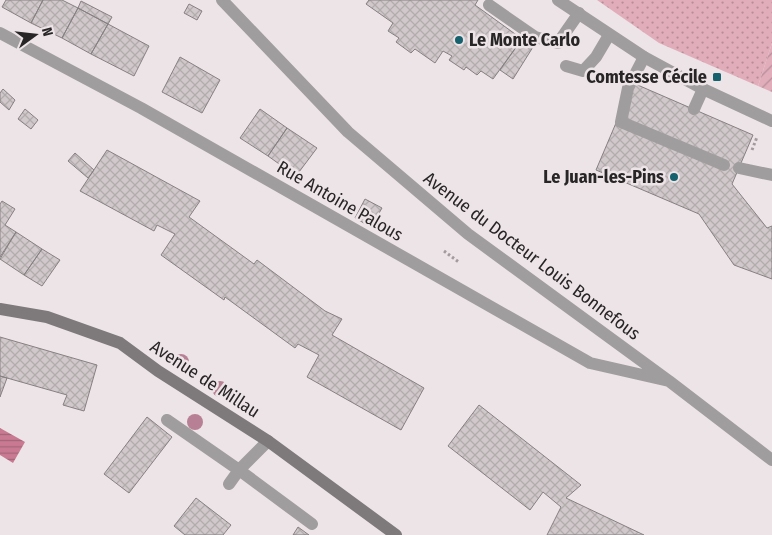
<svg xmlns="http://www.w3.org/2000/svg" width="772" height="535" viewBox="0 0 772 535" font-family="'Fira Sans Condensed',sans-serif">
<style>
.grass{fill:url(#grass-dots)}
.garden{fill:url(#garden-furrows)}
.water{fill:url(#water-rules)}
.building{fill:url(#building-cross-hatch);stroke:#878082}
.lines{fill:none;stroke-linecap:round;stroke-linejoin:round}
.path{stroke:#a29b9d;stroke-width:3;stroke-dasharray:2.5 2.5;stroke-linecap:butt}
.service{stroke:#a09d9e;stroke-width:12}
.minor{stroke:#a09d9e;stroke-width:12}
.secondary{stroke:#7e797a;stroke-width:12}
.tree{fill:#b88094}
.poi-dot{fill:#15616d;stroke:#ede4e7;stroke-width:2}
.labels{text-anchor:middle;stroke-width:5;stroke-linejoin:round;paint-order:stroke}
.poi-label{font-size:18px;font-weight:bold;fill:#282526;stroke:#ede4e7;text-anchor:end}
.street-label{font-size:18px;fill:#282526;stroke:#ede4e7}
</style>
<defs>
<pattern id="grass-dots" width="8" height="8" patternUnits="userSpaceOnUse" patternTransform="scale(1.25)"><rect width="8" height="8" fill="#e1adbb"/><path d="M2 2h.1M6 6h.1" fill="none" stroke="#b68d98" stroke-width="1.8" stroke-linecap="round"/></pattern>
<pattern id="garden-furrows" width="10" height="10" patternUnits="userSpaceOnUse" patternTransform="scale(1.25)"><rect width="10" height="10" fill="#e1adbb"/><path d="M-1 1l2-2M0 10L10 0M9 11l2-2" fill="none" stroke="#b68d98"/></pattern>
<pattern id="water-rules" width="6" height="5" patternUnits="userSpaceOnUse" patternTransform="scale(1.25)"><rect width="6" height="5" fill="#c97a92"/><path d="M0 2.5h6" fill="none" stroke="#a36477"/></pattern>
<pattern id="building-cross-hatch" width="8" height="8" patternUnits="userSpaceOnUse" patternTransform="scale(1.25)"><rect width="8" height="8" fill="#d0c8ca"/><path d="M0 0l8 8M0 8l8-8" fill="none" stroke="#b3acad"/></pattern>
</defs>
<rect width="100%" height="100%" fill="#ede4e7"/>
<path class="grass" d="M597,0H772V43L758,86L659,43Z"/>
<path class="garden" d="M772,43V92L758,86Z"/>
<path class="water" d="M0,428L25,442L13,463L0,455Z"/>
<path class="building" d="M6,0H43L31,23L2,7Z
M43,0H62L78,8L62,38L31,23Z
M369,0H478L475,5L522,39L493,79L481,71L477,75L466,67L464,70L449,60L452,56L443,51L435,63L415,49L411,53L396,42L399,38L388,31L393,23L366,4Z
M81,1L112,17L108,24L78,8Z
M189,4L202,11L197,20L184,13Z
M78,8L108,24L91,54L62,38Z
M108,24L149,46L134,76L91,54Z
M522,39L533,47L513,79L500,70Z
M180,57L220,80L202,113L162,92Z
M633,83L753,135L732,184L767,228L772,226V279L734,265L699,214L596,170Z
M3,89L15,100L9,110L0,102V93Z
M25,109L38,120L31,129L18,119Z
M260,109L287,128L268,156L240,138Z
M287,128L317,148L296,176L268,156Z
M107,150L200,201L189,217L254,264L257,260L325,311L342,319L332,335L424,388L401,430L307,377L319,355L298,344L295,348L225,297L224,300L161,255L175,234L157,225L154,231L80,191Z
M75,153L94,170L88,178L68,161Z
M365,199L382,208L371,227L355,218Z
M2,201L15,209L5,225L16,232L0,257V204Z
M16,232L42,249L24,275L0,259Z
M42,249L60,260L42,286L24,275Z
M0,337L97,365L84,411L63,405L67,395L0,376Z
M0,376L7,378L0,397Z
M479,405L581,485L566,498L644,535H547L561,507L543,492L530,510L448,446Z
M147,417L172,437L129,493L104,474Z
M196,498L231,525L223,535H185L174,526Z
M298,527L309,535H293Z"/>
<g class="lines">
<path class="path" d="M752,150L757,137
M444,251L460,263"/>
<path class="service" d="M489,5L535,37L558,43L579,13
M644,57L628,88L621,122L724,165
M566,66L583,71L596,57L609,35
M694,109L703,89
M739,168L772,175
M167,420L239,470L312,524
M229,484L239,470L268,441"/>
<path class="minor" d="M222,0L348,132L468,234L669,381L772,460
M558,0L644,57L703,89L772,121
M0,33L141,108L590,363L669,381"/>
<path class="secondary" d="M0,309L47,317L120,343L158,371L268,441L396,535"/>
</g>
<g class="tree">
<circle cx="181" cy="362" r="8"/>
<circle cx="220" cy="389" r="8"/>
<circle cx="195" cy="422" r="8"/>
</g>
<g class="poi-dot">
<circle cx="459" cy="40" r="5"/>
<rect x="712" y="72" width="10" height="10" rx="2.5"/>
<circle cx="674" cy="177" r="5"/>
</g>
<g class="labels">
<g class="poi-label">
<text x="469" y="46" text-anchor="start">Le Monte Carlo</text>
<text x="707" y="83">Comtesse Cécile</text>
<text x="664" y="183">Le Juan-les-Pins</text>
</g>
<g class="street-label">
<text transform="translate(340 201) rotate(30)" y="6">Rue Antoine Palous</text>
<text transform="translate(532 256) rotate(37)" y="6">Avenue du Docteur Louis Bonnefous</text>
<text transform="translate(205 379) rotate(33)" y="6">Avenue de Millau</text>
</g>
</g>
<g transform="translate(35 35) rotate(75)" stroke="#ede4e7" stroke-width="4" paint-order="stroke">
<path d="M0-4L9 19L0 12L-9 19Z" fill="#282526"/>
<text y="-8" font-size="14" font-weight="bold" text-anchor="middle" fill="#282526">N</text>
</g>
</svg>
